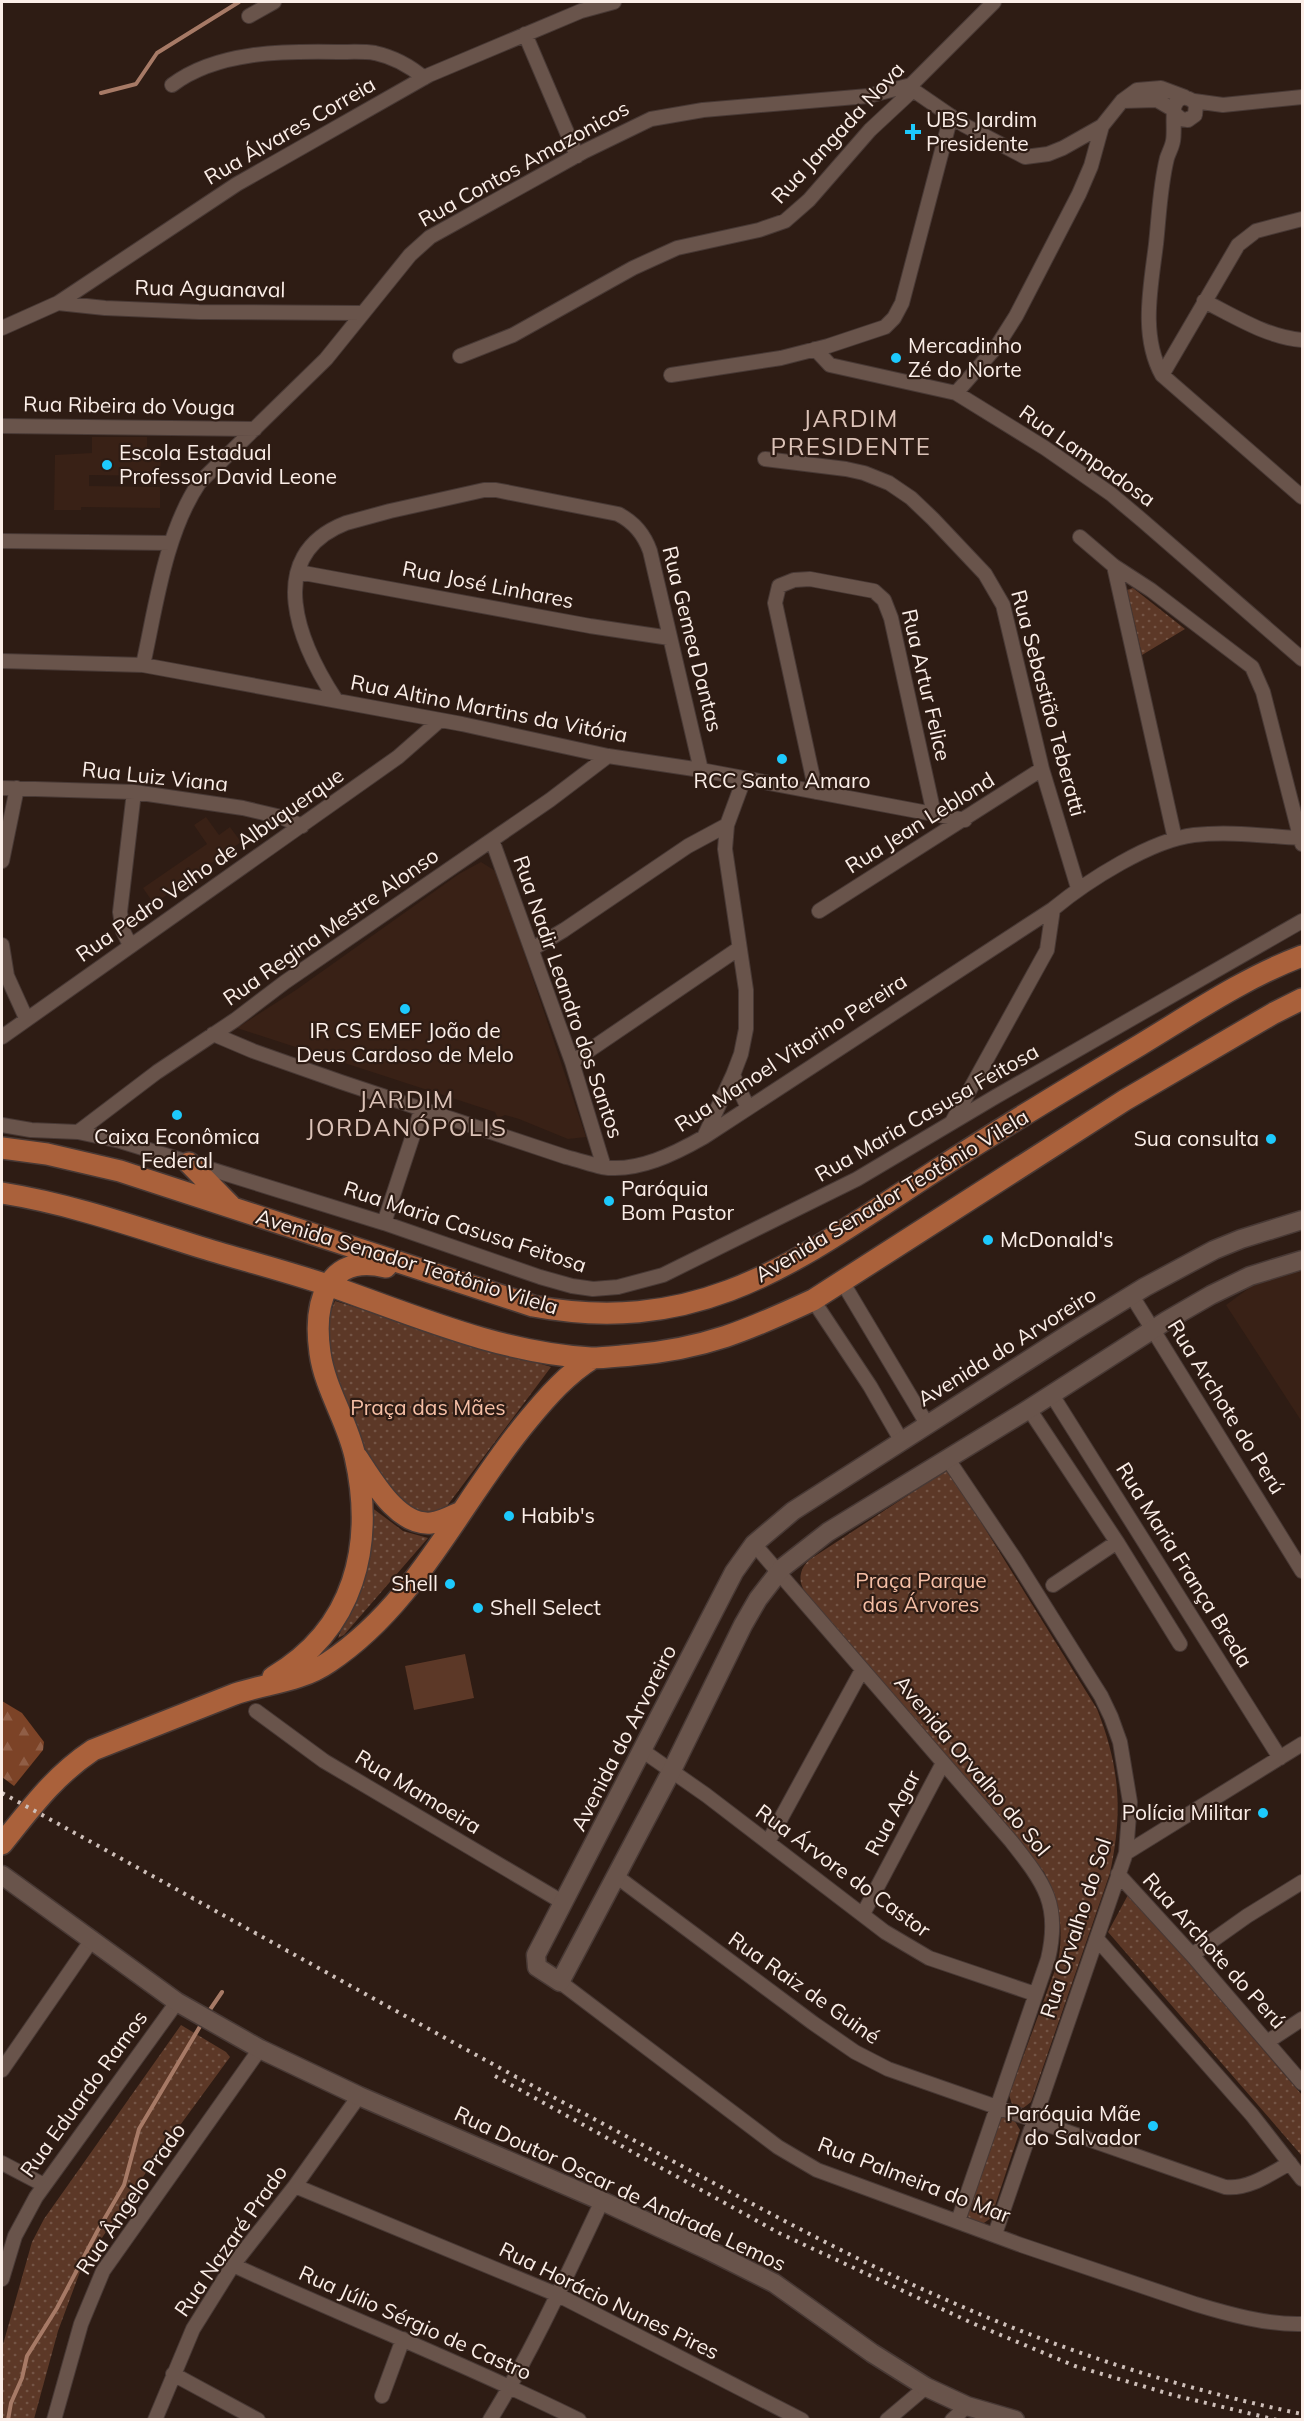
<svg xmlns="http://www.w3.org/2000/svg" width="1304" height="2421" viewBox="0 0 1304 2421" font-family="Mulish,sans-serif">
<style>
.built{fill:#392116}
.grass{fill:url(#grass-dots)}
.forest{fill:url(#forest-firs)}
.garden{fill:#5c3827}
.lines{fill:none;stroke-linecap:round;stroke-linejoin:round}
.stream{stroke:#a77a66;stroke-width:4}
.street-casing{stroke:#483935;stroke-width:16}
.secondary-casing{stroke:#483935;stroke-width:21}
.primary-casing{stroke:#483935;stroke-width:24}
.street{stroke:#69544b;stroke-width:14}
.secondary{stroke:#69544b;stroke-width:18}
.primary{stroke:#aa613b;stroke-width:21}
.rail{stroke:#cebfb9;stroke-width:4;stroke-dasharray:3 6;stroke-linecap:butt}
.poi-dot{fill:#1dc9fc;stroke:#2e1c14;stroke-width:2}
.labels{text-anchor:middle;stroke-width:4.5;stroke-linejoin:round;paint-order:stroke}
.poi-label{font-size:21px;fill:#fbeee8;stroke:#2e1c14;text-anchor:start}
.street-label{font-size:21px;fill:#fbeee8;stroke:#2e1c14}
.park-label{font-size:21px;fill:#f5bfa6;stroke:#2e1c14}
.quarter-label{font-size:24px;letter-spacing:1.5px;fill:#dbc2b7;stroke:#2e1c14}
</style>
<defs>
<pattern id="grass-dots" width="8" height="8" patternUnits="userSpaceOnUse" patternTransform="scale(1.5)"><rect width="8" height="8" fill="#5c3827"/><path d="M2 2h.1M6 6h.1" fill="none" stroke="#745546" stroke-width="1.8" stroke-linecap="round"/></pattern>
<pattern id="forest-firs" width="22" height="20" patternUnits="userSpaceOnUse" patternTransform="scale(1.5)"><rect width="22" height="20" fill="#7c4327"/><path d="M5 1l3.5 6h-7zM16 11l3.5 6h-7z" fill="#905e46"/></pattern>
</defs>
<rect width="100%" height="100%" fill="#2e1c14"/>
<path class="built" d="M92,437H147V455H161L160,476L89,475V486L160,487V508L81,507V510H54L55,455L92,453Z
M206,817L219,835L230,827L241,842L154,904L143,888L207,844L194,825Z
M481,862L497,872L586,1137L568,1139L519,1119L505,1115L498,1118L495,1112L237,1028L296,990L459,874Z
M1302,1268V1422L1226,1305L1256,1283Z"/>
<path class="grass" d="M1133,588L1185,629L1142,655L1127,590Z
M335,1301L551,1367L441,1514L423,1517L389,1495L340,1400L325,1326Z
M948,1469L1097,1709C1120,1767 1123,1812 1110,1873L1031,2102L1022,2109L1012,2104L1009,2095L1058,1962C1064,1929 1060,1902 1044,1872L805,1592C798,1581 799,1570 809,1560Z
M371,1507L403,1531L428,1538L344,1635L338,1638L358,1590Z
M1129,1893L1302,2095V2156L1108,1932Z
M181,2025L226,2052L230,2057L151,2165L81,2269L58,2331L34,2419H2V2348L32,2242L44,2219Z
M1003,2117L1013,2118L1020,2130L991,2218L981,2225L971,2222L967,2214L999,2119Z"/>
<path class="forest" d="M2,1701L22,1713L44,1742L43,1750L14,1786L2,1777Z"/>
<path class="garden" d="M465,1654L474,1698L414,1710L405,1666Z"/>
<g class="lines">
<path class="stream" d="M101,93L136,84L157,53L239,2
M207,2014L222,1992
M8,2420L11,2403L22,2378L27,2356L57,2308L98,2230L124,2185L139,2129L202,2023"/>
<defs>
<path id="street" d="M249,16L274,2
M525,34L577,156
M172,85C217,51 284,51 338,52C350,52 363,51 375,53C393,57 410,66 424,78
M913,90L964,125L1025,157L1048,154L1063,148L1102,126
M1122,101L1157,100L1174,110
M1194,101L1223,105L1302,97
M1175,114L1181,119L1188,120L1195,115L1196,105C1191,97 1179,94 1175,105C1172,111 1175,132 1173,141C1172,147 1169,152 1167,158C1160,186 1159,216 1156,244C1151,286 1140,335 1162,375L1302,497
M1204,301C1236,317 1267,337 1302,340
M58,303L105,308L199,312L362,313
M2,328L58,303L237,184L429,75L581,11L614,2
M815,349L830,365L956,393L1045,448L1111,494L1143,521L1302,659
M460,356L513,335L633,268L677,248L759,230L785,221L809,200L870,130L913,90L911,85L994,2
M671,375L781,358L828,346L885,327L894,318L902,303L951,116
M1162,375L1238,245L1256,231L1302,219
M956,393L997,346L1016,316L1079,194L1091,166L1102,126L1122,101L1137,90L1161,88L1185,97
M2,426L255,429
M765,459L846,469L864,473L889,483L911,498L933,519L985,574L1003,605L1042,769L1078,888
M1080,537L1114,566L1151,590L1252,667L1263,692L1302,844
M2,541L171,543
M1114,566L1175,839
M298,572L590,626L670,638
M2,661L143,665L462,724L608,756L701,770L965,820
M143,665C156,606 165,534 199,483L326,359L410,255L430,237L585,151L651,119L703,110L868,96L911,85
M336,700C300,645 261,556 346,523L390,511L484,490H496L618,514C634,522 644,534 650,551L701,770
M2,788L134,792L243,808L281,817L302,826
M816,792L775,603L779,586L794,580L810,579L874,591L884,600L891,618L934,814
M492,840L572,1062L604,1167
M2,861L17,788
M819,911L1042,769
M2,945L7,976L26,1018
M130,945L123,931L120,912L134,792
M532,949L564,930L688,846L727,825
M213,1034L253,1051L341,1082L566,1157C578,1160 590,1164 602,1167C637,1173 676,1153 704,1137L1053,909C1087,881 1151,840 1194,835C1230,831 1265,836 1300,838
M2,1037L398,757L439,721
M572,1062L738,949
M733,1075L748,1108
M952,1122L1047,950L1053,909
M2,1125L31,1130L78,1132L120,1141L384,1223L540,1277L572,1286L593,1289L618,1287L663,1275L857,1179L995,1097L1302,921
M78,1132L157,1072L235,1020L285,982L550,800L608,756
M704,1137L733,1075L741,1054L746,1029V990L725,849L727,825L744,779
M384,1223L422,1108
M843,1283L927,1424
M1132,1296L1302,1571
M813,1300L870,1386L901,1440
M1052,1395L1280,1758
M1029,1409L1117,1542L1180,1644
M947,1458L1015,1559L1101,1696L1111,1717L1120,1742L1130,1802L1126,1853L995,2234
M754,1544L1011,1841C1044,1883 1061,1904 1048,1959L958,2221
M1053,1585L1117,1542
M256,1711L324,1761L564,1903
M643,1751L706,1795L885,1932L929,1958L1035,1994
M768,1842L862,1670
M1126,1853L1302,1744
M1118,1874L1192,1955L1302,2083
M616,1876L813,2023L855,2052L888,2069L1225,2187C1248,2190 1270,2174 1290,2163
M863,1914L943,1763
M1097,1939L1252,2115L1302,2179
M1192,1955L1247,1916L1302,1882
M560,1982L778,2147L817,2170L1021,2245L1195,2304C1228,2314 1267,2325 1302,2324
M1267,2042L1302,2019
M2,2070L91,1941
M2,2163L44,2185
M295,2186L558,2295L802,2420
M233,2265C348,2318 466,2364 579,2420
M2,2279L15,2236L36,2197L177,2002
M173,2374L258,2420
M382,2396L403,2339
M54,2420L81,2324L103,2271L260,2049
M155,2420L193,2329L233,2265L295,2186L359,2096
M490,2420C533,2350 567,2275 602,2201
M887,2420L926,2387
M952,2420L967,2406"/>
<path id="secondary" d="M1302,1220L1241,1239L1214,1250L1145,1287L1072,1332L793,1511L754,1544L734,1572L536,1955L537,1967L560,1982L672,1770L743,1625L758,1599L782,1568L828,1532L1029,1409L1166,1321L1211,1295L1250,1276L1302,1260
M2,1875L177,2002L260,2049L359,2096L602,2201L708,2250L774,2283L872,2353L926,2387L967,2406L1015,2420"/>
<path id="primary" d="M2,1148L47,1154L120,1171L533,1306C703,1338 801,1258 935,1171C1003,1127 1071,1086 1140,1045C1193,1013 1244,978 1302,956
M189,1163L230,1205
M2,1193C71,1204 136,1227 203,1248C249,1262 297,1274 342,1290C423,1319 504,1353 591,1358C605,1358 619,1356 632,1355C705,1349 748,1330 813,1300L1125,1100L1274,1013L1302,999
M357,1457C373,1481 398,1526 431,1523C442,1522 452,1516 461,1512
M273,1677C355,1629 375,1545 355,1456C347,1420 325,1389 320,1353C313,1304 326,1252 386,1267
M2,1844C31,1808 54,1776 93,1750L235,1694C267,1683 300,1682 329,1662C418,1603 461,1500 528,1420C547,1397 567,1374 593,1358"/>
</defs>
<use href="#street" class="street-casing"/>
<use href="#secondary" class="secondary-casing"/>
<use href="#primary" class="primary-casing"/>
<use href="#street" class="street"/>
<use href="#secondary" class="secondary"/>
<use href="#primary" class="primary"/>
<path class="rail" d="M2,1793C214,1909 425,2029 639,2143C746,2200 852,2260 963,2307C1071,2354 1187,2390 1302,2414
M495,2076L779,2233L972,2323L1075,2366L1173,2395L1277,2420"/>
</g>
<g class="poi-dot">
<path d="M910 123h6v6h6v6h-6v6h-6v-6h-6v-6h6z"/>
<circle cx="896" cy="358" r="6"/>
<circle cx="107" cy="465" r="6"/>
<circle cx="782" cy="759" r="6"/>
<circle cx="405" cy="1009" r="6"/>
<circle cx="177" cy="1115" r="6"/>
<circle cx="1271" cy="1139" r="6"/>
<circle cx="609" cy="1201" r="6"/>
<circle cx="988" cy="1240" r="6"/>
<circle cx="509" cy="1516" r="6"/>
<circle cx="450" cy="1584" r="6"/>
<circle cx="478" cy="1608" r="6"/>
<circle cx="1263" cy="1813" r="6"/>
<circle cx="1153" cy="2126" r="6"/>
</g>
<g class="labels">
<g class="poi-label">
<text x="926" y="127">UBS Jardim<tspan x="926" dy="24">Presidente</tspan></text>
<text x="908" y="353">Mercadinho<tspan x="908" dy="24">Zé do Norte</tspan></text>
<text x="119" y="460">Escola Estadual<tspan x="119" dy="24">Professor David Leone</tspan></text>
<text x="782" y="788" text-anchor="middle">RCC Santo Amaro</text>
<text x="405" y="1038" text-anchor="middle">IR CS EMEF João de<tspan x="405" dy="24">Deus Cardoso de Melo</tspan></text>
<text x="177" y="1144" text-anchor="middle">Caixa Econômica<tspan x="177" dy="24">Federal</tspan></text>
<text x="1259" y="1146" text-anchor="end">Sua consulta</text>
<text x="621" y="1196">Paróquia<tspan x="621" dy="24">Bom Pastor</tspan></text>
<text x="1000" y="1247">McDonald's</text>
<text x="521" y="1523">Habib's</text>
<text x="438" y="1591" text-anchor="end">Shell</text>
<text x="490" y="1615">Shell Select</text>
<text x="1251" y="1820" text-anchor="end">Polícia Militar</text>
<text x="1141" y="2121" text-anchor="end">Paróquia Mãe<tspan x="1141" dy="24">do Salvador</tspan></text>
</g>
<g class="street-label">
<text transform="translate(290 131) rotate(-30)" y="7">Rua Álvares Correia</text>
<text transform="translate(838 133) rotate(-47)" y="7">Rua Jangada Nova</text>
<text transform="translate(524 164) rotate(-29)" y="7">Rua Contos Amazonicos</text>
<text transform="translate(210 289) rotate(1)" y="7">Rua Aguanaval</text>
<text transform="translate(129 406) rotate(1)" y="7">Rua Ribeira do Vouga</text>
<text transform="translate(1087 456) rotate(35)" y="7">Rua Lampadosa</text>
<text transform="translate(488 585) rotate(11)" y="7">Rua José Linhares</text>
<text transform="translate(692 639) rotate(76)" y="7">Rua Gemea Dantas</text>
<text transform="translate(926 685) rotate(77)" y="7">Rua Artur Felice</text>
<text transform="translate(1048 703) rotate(75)" y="7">Rua Sebastião Teberatti</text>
<text transform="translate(489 709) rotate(11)" y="7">Rua Altino Martins da Vitória</text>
<text transform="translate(155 777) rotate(6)" y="7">Rua Luiz Viana</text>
<text transform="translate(920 823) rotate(-32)" y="7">Rua Jean Leblond</text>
<text transform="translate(210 865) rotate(-35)" y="7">Rua Pedro Velho de Albuquerque</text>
<text transform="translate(331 927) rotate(-35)" y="7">Rua Regina Mestre Alonso</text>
<text transform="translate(568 997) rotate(71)" y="7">Rua Nadir Leandro dos Santos</text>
<text transform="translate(791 1053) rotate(-33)" y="7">Rua Manoel Vitorino Pereira</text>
<text transform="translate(927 1113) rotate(-30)" y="7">Rua Maria Casusa Feitosa</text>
<text transform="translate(892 1196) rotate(-31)" y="7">Avenida Senador Teotônio Vilela</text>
<text transform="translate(465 1227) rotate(18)" y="7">Rua Maria Casusa Feitosa</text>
<text transform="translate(407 1262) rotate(17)" y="7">Avenida Senador Teotônio Vilela</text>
<text transform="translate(1007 1347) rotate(-32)" y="7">Avenida do Arvoreiro</text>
<text transform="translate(1226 1407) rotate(58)" y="7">Rua Archote do Perú</text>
<text transform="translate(1184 1565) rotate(58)" y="7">Rua Maria França Breda</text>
<text transform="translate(624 1738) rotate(-63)" y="7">Avenida do Arvoreiro</text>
<text transform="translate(972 1766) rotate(50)" y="7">Avenida Orvalho do Sol</text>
<text transform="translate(418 1792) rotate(31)" y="7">Rua Mamoeira</text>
<text transform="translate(893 1813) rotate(-62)" y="7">Rua Agar</text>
<text transform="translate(843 1871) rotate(36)" y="7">Rua Árvore do Castor</text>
<text transform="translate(1076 1928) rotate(-72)" y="7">Rua Orvalho do Sol</text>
<text transform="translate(1214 1951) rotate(48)" y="7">Rua Archote do Perú</text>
<text transform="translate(804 1988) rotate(35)" y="7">Rua Raiz de Guiné</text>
<text transform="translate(84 2094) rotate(-54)" y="7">Rua Eduardo Ramos</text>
<text transform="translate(914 2180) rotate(21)" y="7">Rua Palmeira do Mar</text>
<text transform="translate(620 2189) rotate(25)" y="7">Rua Doutor Oscar de Andrade Lemos</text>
<text transform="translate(131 2199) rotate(-56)" y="7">Rua Ângelo Prado</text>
<text transform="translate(231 2241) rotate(-55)" y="7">Rua Nazaré Prado</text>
<text transform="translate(609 2301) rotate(26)" y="7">Rua Horácio Nunes Pires</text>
<text transform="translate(415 2323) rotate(24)" y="7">Rua Júlio Sérgio de Castro</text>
</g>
<g class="park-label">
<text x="428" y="1415">Praça das Mães</text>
<text x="921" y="1588">Praça Parque<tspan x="921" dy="24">das Árvores</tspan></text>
</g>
<g class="quarter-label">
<text x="851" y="427">JARDIM<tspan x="851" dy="28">PRESIDENTE</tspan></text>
<text x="407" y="1108">JARDIM<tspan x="407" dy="28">JORDANÓPOLIS</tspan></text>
</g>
</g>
<rect width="1304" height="2421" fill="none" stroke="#fbeee8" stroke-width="6"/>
</svg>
